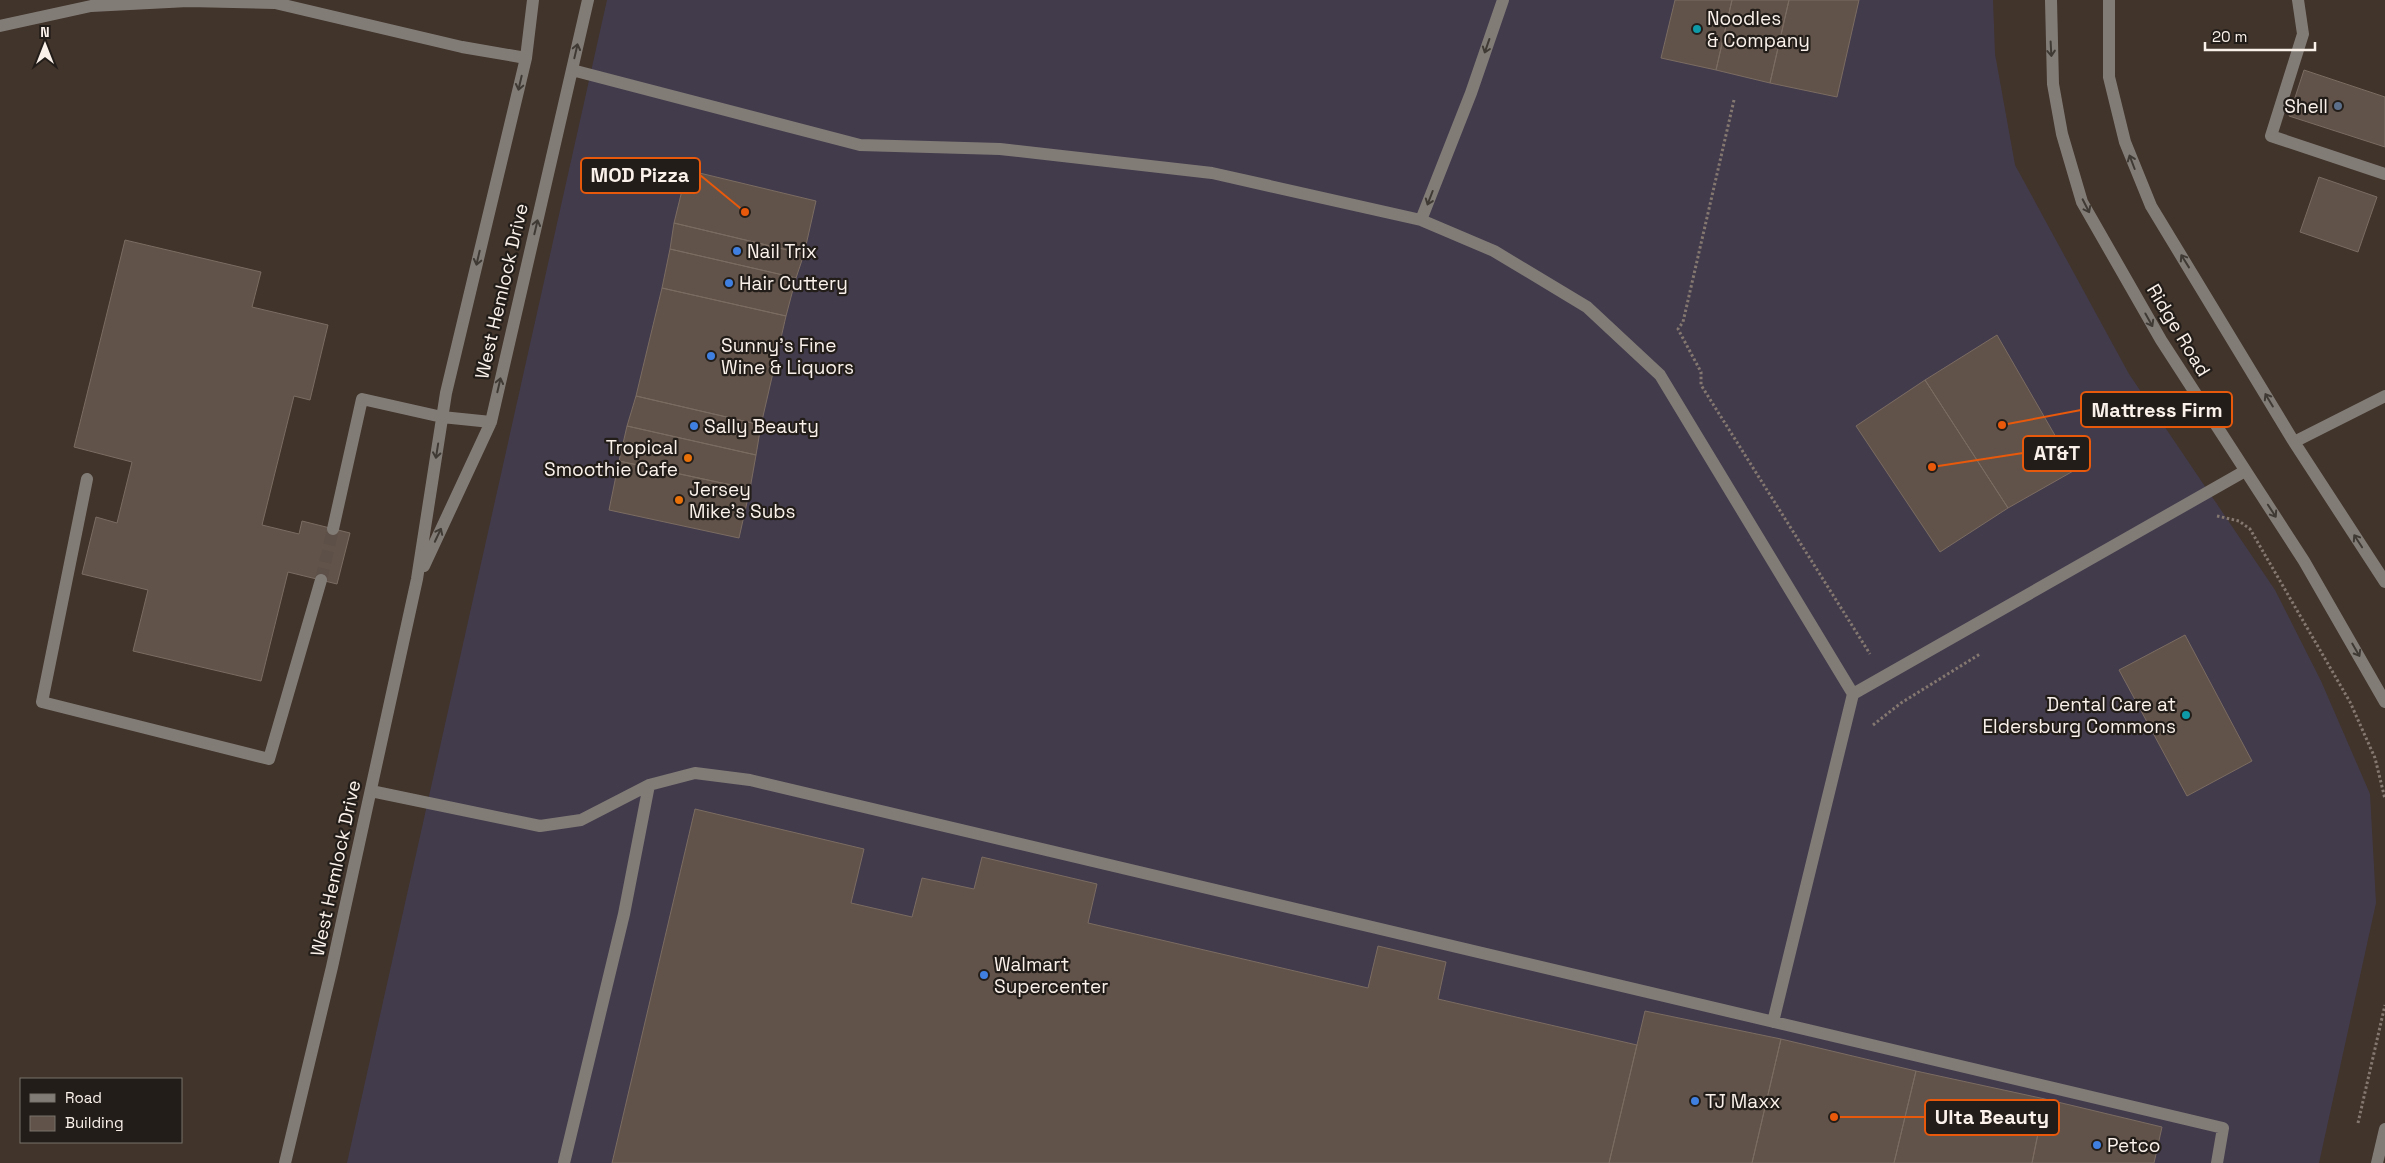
<svg xmlns="http://www.w3.org/2000/svg" width="2385" height="1163" viewBox="0 0 2385 1163" font-family="'Space Grotesk',sans-serif">
<style>
.commercial{fill:#423b4c}
.building{fill:#615349;stroke:#7b6c62}
.lines{fill:none;stroke-linecap:round;stroke-linejoin:round}
.minor-tunnel{stroke:#5d5048;stroke-width:12;stroke-dasharray:12 6;stroke-linecap:butt}
.path{stroke:#847870;stroke-width:3;stroke-dasharray:2.5 2.5;stroke-linecap:butt}
.minor{stroke:#827c77;stroke-width:12}
.oneway{stroke:#403a35}
.culture-dot{fill:#0f9aa8;stroke:#231d19;stroke-width:2}
.service-dot{fill:#5c6f8a;stroke:#231d19;stroke-width:2}
.shop-dot{fill:#3f7fe0;stroke:#231d19;stroke-width:2}
.food-dot{fill:#e8710a;stroke:#231d19;stroke-width:2}
.labels{text-anchor:middle;stroke-width:4.5;stroke-linejoin:round;paint-order:stroke}
.poi-label{font-size:19px;fill:#faf1eb;stroke:#231d19;text-anchor:start}
.street-label{font-size:19px;fill:#faf1eb;stroke:#231d19}
.leader{fill:none;stroke:#e8590c;stroke-width:2}
.callout-dot{fill:#e8590c;stroke:#231d19;stroke-width:2}
.callout{fill:#231d19;stroke:#e8590c;stroke-width:2}
.callout-label{font-size:20px;text-anchor:middle;font-weight:bold;fill:#faf1eb}
</style>
<rect width="100%" height="100%" fill="#41342b"/>
<path class="commercial" d="M607,0H1993L1995,54L2015,165L2129,374L2275,590L2321,681L2370,794L2376,903L2319,1163H347Z"/>
<path class="building" d="M1675,0H1732L1716,70L1661,58Z
M1732,0H1789L1770,83L1716,70Z
M1789,0H1859L1837,97L1770,83Z
M2304,70L2385,97V147L2289,116Z
M687,170L816,201L804,254L674,223Z
M2319,177L2377,197L2358,252L2300,232Z
M674,223L804,254L796,278L670,249Z
M125,240L261,272L252,307L328,325L310,400L294,396L262,525L299,534L302,521L350,533L337,584L288,572L261,681L133,651L148,590L82,574L96,517L117,523L132,462L74,447Z
M670,249L796,278L786,316L662,288Z
M662,288L786,316L761,425L636,396Z
M1997,335L2075,470L2008,508L1925,380Z
M1925,380L2008,508L1940,552L1856,426Z
M636,396L761,425L756,455L627,426Z
M627,426L756,455L750,489L619,461Z
M619,461L750,489L739,538L609,510Z
M2185,635L2252,761L2187,796L2119,670Z
M695,809L864,849L851,903L912,917L922,878L974,889L982,857L1097,884L1088,923L1368,988L1378,946L1446,962L1438,999L1637,1045L1609,1163H612Z
M1645,1011L1781,1039L1752,1163H1609Z
M1781,1039L1916,1071L1894,1163H1752Z
M1916,1071L2045,1099L2032,1163H1894Z
M2045,1099L2162,1127L2154,1163H2032Z"/>
<g class="lines">
<path class="minor-tunnel" d="M321,580L333,529"/>
<path class="path" d="M1734,100L1683,322L1678,329L1701,372V385L1870,654
M2217,516L2239,521L2250,529L2350,702L2375,758L2385,799
M1873,725L1901,703L1980,654
M2358,1123L2385,1005"/>
<path class="minor" d="M2051,0L2053,84L2062,134L2082,202L2161,340L2304,561L2385,702
M2109,0V77L2125,142L2151,206L2294,442L2385,582
M2298,0L2303,34L2271,136L2385,174
M0,26L91,6L188,1L275,3L462,47L526,58
M572,70L860,145L1000,149L1212,173L1421,220L1494,251L1587,307L1660,375L1853,694
M1421,220L1471,93L1503,0
M2294,442L2385,396
M87,479L42,702L269,759L321,580
M333,529L362,399L442,417L491,422
M424,566L491,422L588,0
M371,791L540,826L581,820L649,785L695,773L750,780L2223,1128L2217,1163
M1773,1022L1853,694L2245,471
M285,1163L332,967L417,579L446,393L526,58L533,0
M564,1163L624,914L649,785
M2377,1163L2385,1129"/>
</g>
<defs><path id="oneway-shaft" d="M-6 0H5M1.5-3L5.5 0L1.5 3" fill="none" stroke-width="1.6" stroke-linecap="round" stroke-linejoin="round" transform="scale(1.25)"/></defs>
<g class="oneway">
<use href="#oneway-shaft" transform="translate(1487 46) rotate(109)"/>
<use href="#oneway-shaft" transform="translate(2051 49) rotate(87)"/>
<use href="#oneway-shaft" transform="translate(576 51) rotate(-77)"/>
<use href="#oneway-shaft" transform="translate(520 83) rotate(103)"/>
<use href="#oneway-shaft" transform="translate(2132 162) rotate(-111)"/>
<use href="#oneway-shaft" transform="translate(1430 198) rotate(111)"/>
<use href="#oneway-shaft" transform="translate(2086 206) rotate(63)"/>
<use href="#oneway-shaft" transform="translate(536 227) rotate(-77)"/>
<use href="#oneway-shaft" transform="translate(478 258) rotate(103)"/>
<use href="#oneway-shaft" transform="translate(2185 261) rotate(-122)"/>
<use href="#oneway-shaft" transform="translate(2149 320) rotate(61)"/>
<use href="#oneway-shaft" transform="translate(499 385) rotate(-77)"/>
<use href="#oneway-shaft" transform="translate(2269 400) rotate(-121)"/>
<use href="#oneway-shaft" transform="translate(437 451) rotate(99)"/>
<use href="#oneway-shaft" transform="translate(2272 511) rotate(57)"/>
<use href="#oneway-shaft" transform="translate(438 535) rotate(-65)"/>
<use href="#oneway-shaft" transform="translate(2358 541) rotate(-123)"/>
<use href="#oneway-shaft" transform="translate(2356 650) rotate(60)"/>
</g>
<g class="culture-dot">
<circle cx="1697" cy="29" r="5"/>
<circle cx="2186" cy="715" r="5"/>
</g>
<circle class="service-dot" cx="2338" cy="106" r="5"/>
<g class="shop-dot">
<circle cx="737" cy="251" r="5"/>
<circle cx="729" cy="283" r="5"/>
<circle cx="711" cy="356" r="5"/>
<circle cx="694" cy="426" r="5"/>
<circle cx="984" cy="975" r="5"/>
<circle cx="1695" cy="1101" r="5"/>
<circle cx="2097" cy="1145" r="5"/>
</g>
<g class="food-dot">
<circle cx="688" cy="458" r="5"/>
<circle cx="679" cy="500" r="5"/>
</g>
<g class="labels">
<g class="poi-label">
<text x="1707" y="25">Noodles<tspan x="1707" dy="22">&amp; Company</tspan></text>
<text x="2328" y="113" text-anchor="end">Shell</text>
<text x="747" y="258">Nail Trix</text>
<text x="739" y="290">Hair Cuttery</text>
<text x="721" y="352">Sunny's Fine<tspan x="721" dy="22">Wine &amp; Liquors</tspan></text>
<text x="704" y="433">Sally Beauty</text>
<text x="678" y="454" text-anchor="end">Tropical<tspan x="678" dy="22">Smoothie Cafe</tspan></text>
<text x="689" y="496">Jersey<tspan x="689" dy="22">Mike's Subs</tspan></text>
<text x="2176" y="711" text-anchor="end">Dental Care at<tspan x="2176" dy="22">Eldersburg Commons</tspan></text>
<text x="994" y="971">Walmart<tspan x="994" dy="22">Supercenter</tspan></text>
<text x="1705" y="1108">TJ Maxx</text>
<text x="2107" y="1152">Petco</text>
</g>
<g class="street-label">
<text transform="translate(501 291) rotate(-77)" y="7">West Hemlock Drive</text>
<text transform="translate(2179 330) rotate(59)" y="7">Ridge Road</text>
<text transform="translate(335 868) rotate(-78)" y="7">West Hemlock Drive</text>
</g>
</g>
<path class="leader" d="M745 212L700 175M2002 425L2081 410M1932 467L2023 453M1834 1117L1925 1117"/>
<g class="callout-dot">
<circle cx="745" cy="212" r="5"/>
<circle cx="2002" cy="425" r="5"/>
<circle cx="1932" cy="467" r="5"/>
<circle cx="1834" cy="1117" r="5"/>
</g>
<g class="callout">
<rect x="581" y="158" width="119" height="35" rx="5"/>
<rect x="2081" y="392" width="151" height="35" rx="5"/>
<rect x="2023" y="436" width="67" height="35" rx="5"/>
<rect x="1925" y="1100" width="134" height="35" rx="5"/>
</g>
<g class="callout-label">
<text x="640" y="182">MOD Pizza</text>
<text x="2157" y="417">Mattress Firm</text>
<text x="2057" y="460">AT&amp;T</text>
<text x="1992" y="1124">Ulta Beauty</text>
</g>
<rect x="20" y="1078" width="162" height="65" fill="#231d19" stroke="#79726d"/>
<rect x="30" y="1094" width="25" height="8" fill="#827c77" stroke="#79726d"/>
<text x="65" y="1103" font-size="15" fill="#faf1eb">Road</text>
<rect x="30" y="1116" width="25" height="15" fill="#615349" stroke="#79726d"/>
<text x="65" y="1128" font-size="15" fill="#faf1eb">Building</text>
<g transform="translate(45 45)" stroke="#231d19" stroke-width="4" paint-order="stroke">
<path d="M0-4L9 19L0 12L-9 19Z" fill="#faf1eb"/>
<text y="-8" font-size="14" font-weight="bold" text-anchor="middle" fill="#faf1eb">N</text>
</g>
<path d="M2205 42v8h110v-8" fill="none" stroke="#faf1eb" stroke-width="2.5"/>
<text x="2212" y="42" font-size="15" fill="#faf1eb" stroke="#231d19" stroke-width="4" paint-order="stroke">20 m</text>
</svg>
